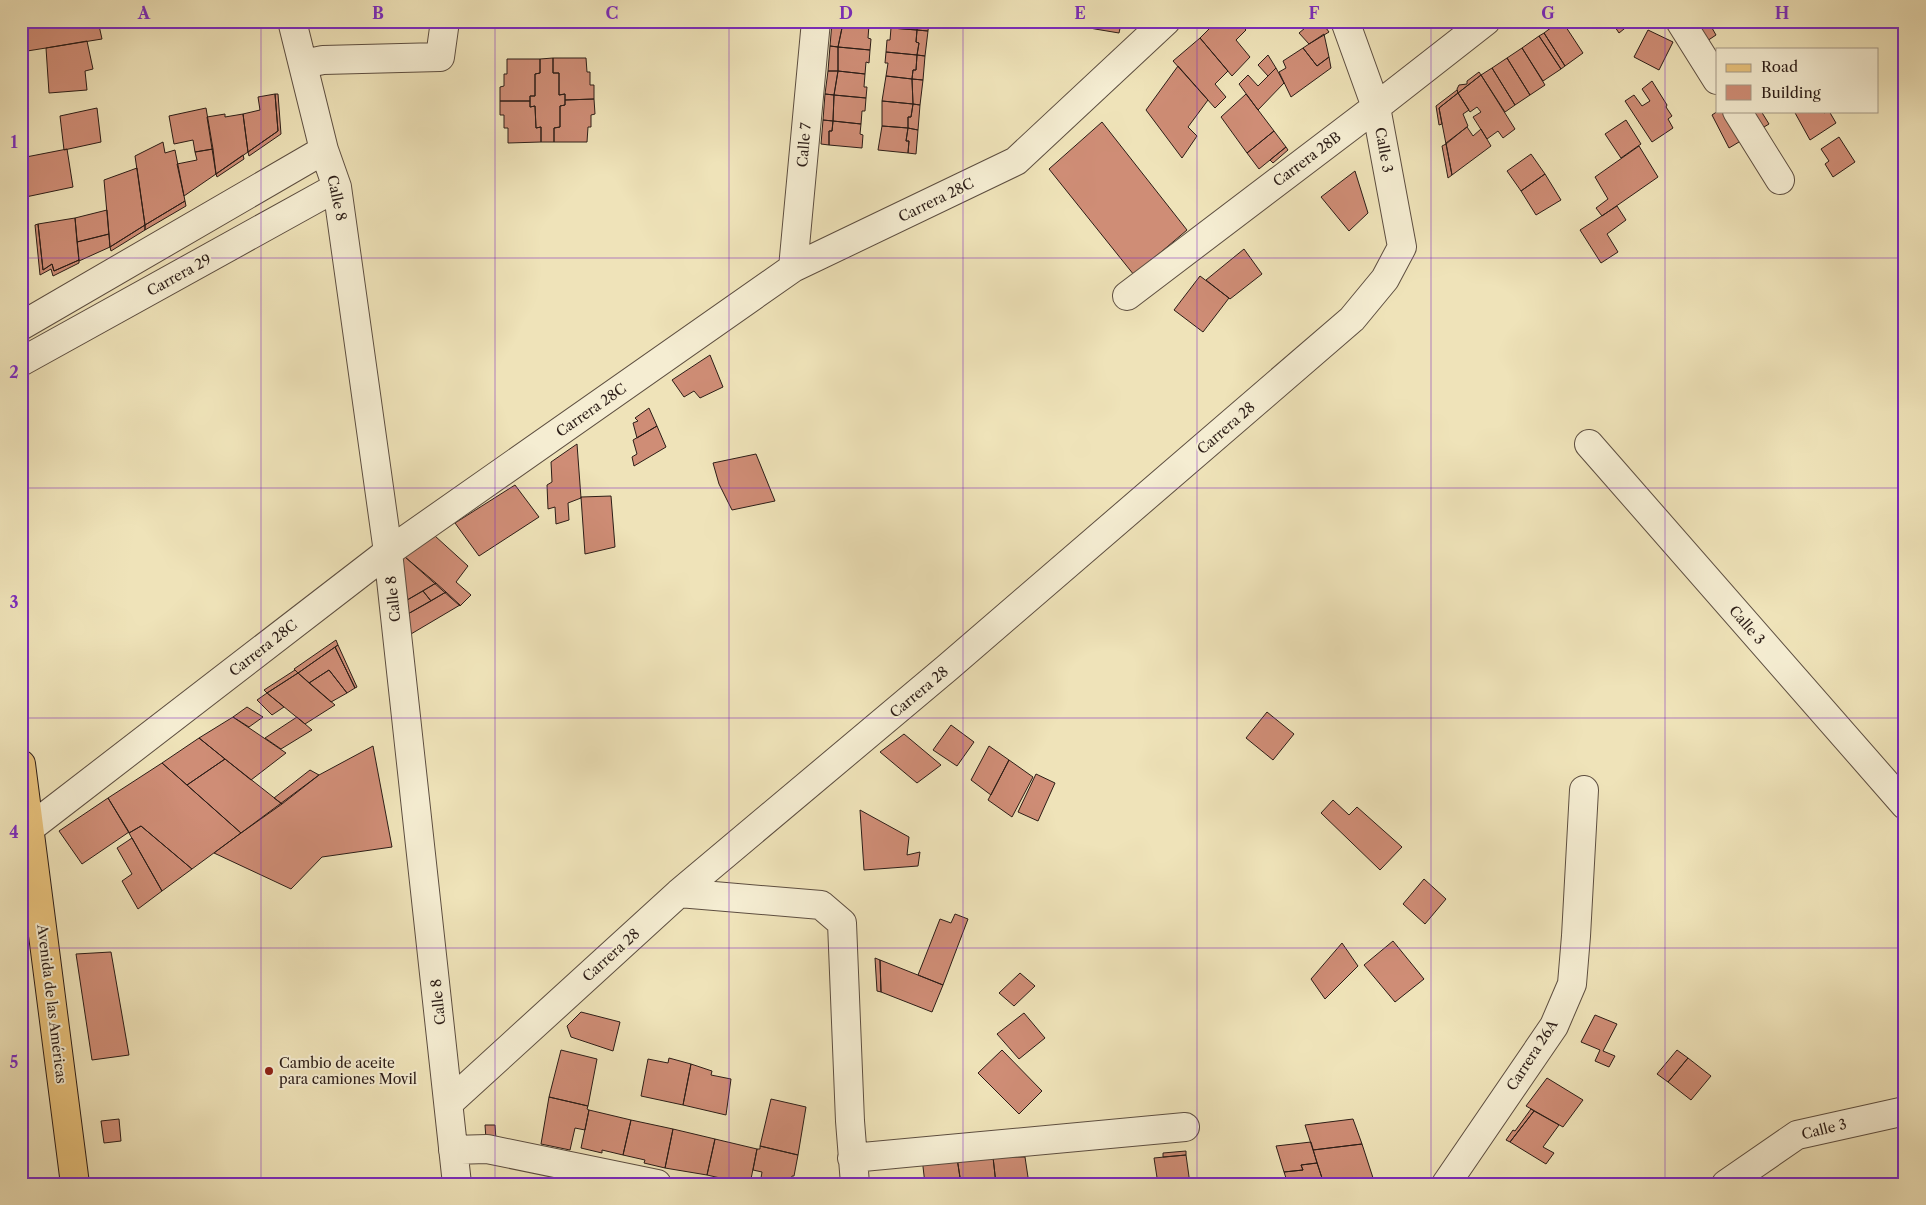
<svg xmlns="http://www.w3.org/2000/svg" width="1926" height="1205" viewBox="0 0 1926 1205" font-family="'Libre Caslon Text',serif">
<style>
.building{fill:#cf8d76;stroke:#2c1d17}
.lines{fill:none;stroke-linecap:round;stroke-linejoin:round}
.minor-casing{stroke:#5d4e40;stroke-width:30}
.major-casing{stroke:#2c1d17;stroke-width:30}
.minor{stroke:#f5edd2;stroke-width:28}
.major{stroke:#e8c27c;stroke-width:28}
.grid{fill:none;stroke:#7b2cbf;stroke-width:1;stroke-opacity:0.55}
.poi-dot{fill:#8f2418;stroke:#f5edd2;stroke-width:2}
.labels{text-anchor:middle;stroke-width:4;stroke-linejoin:round;paint-order:stroke}
.street-label{font-size:14px;fill:#2c1d17;stroke:#f5edd2}
.poi-label{font-size:14px;fill:#2c1d17;stroke:#f5edd2;text-anchor:start}
.neatline{fill:none;stroke:#7b2cbf;stroke-width:2}
.grid-label{font-size:16px;text-anchor:middle;font-weight:bold;fill:#7b2cbf}
</style>
<rect width="100%" height="100%" fill="#efe3b9"/>
<filter id="stains"><feTurbulence type="fractalNoise" baseFrequency=".004" numOctaves="4"/><feColorMatrix values="0 0 0 0 .2 0 0 0 0 .09 0 0 0 0 .02 0 0 0 .5 -.17"/></filter>
<radialGradient id="worn" r=".72"><stop offset=".6" stop-color="#630" stop-opacity="0"/><stop offset="1" stop-color="#630" stop-opacity=".3"/></radialGradient>
<path class="building" d="M21,21H68V22L21,30Z
M68,21H98L102,39L21,52V30Z
M843,21H869V25L843,23Z
M892,21H918L917,30L891,28Z
M918,21H929L928,31L917,30Z
M1071,21H1096L1095,29L1070,24Z
M1096,21L1121,24L1119,33L1095,29Z
M1217,21H1238L1246,30L1236,40L1250,57L1232,76L1200,38Z
M1299,21H1325L1326,22L1323,24L1329,32L1309,44L1299,33L1305,28Z
M1560,21H1562L1583,53L1565,66L1544,33Z
M1611,21H1634L1619,33Z
M1698,21H1708L1716,35L1692,51L1682,32Z
M832,22L843,23L838,47L830,46Z
M843,23L869,25L868,38L871,39L870,50L838,47Z
M891,28L917,30L916,42L919,43L917,55L886,52L887,40H890Z
M917,30L928,31L925,56L917,55L919,43L916,42Z
M1648,30L1673,42L1659,70L1634,57Z
M1544,33L1565,66L1561,69L1539,36Z
M1324,34L1329,57L1317,66L1303,48Z
M1539,36L1561,69L1543,81L1522,48Z
M1200,38L1228,71L1215,84L1226,97L1215,108L1173,61Z
M87,41L93,69L85,71L87,90L49,93L46,48Z
M830,46L838,47V71H828Z
M838,47L870,50L869,63L866,62L865,74L838,71Z
M1303,48L1317,66L1329,57L1331,68L1291,97L1279,72L1286,68L1283,61Z
M1522,48L1545,85L1530,95L1507,58Z
M886,52L917,55L916,70H913L912,79L886,76L888,63H885Z
M917,55L925,56L923,80L912,79L913,70H916Z
M1268,55L1276,68L1268,76L1258,65Z
M553,58V73H559V95L565,94V105L560,106V127L554,128V142H541V127L536,128L535,106L530,107V96H535V74L540,73V59Z
M553,58H586L587,72H590V85H594V99L565,100V94L559,95V73H553Z
M1507,58L1530,95L1515,105L1492,68Z
M507,59H540V73L535,74V96H530V101H500V87L504,86V74H507Z
M1178,66L1208,100L1188,127L1197,136L1182,158L1146,110Z
M1276,68L1284,83L1258,110L1239,84L1248,75L1258,86Z
M1492,68L1515,105L1505,112L1481,75Z
M828,71H838L834,95L825,94Z
M838,71L865,74L864,87H867L866,98L834,95Z
M1479,72L1481,75L1458,93L1457,89L1459,85L1467,84V81Z
M1481,75L1515,129L1503,138L1498,131L1487,139L1473,117L1481,112L1477,107L1470,112L1458,93Z
M886,76L912,79L913,104L882,101Z
M912,79L923,80L920,105L913,104Z
M1652,81L1667,105L1666,107L1672,116L1668,119L1673,128L1652,142L1625,101L1634,95L1642,106L1650,101L1642,89Z
M1457,90L1458,93L1439,108L1442,124L1439,125L1436,106Z
M1458,93L1469,110L1463,114L1468,126L1446,144L1439,108Z
M275,94L278,131L248,152L243,114L260,110L258,97Z
M275,94H278L281,134L249,156L248,152L278,131Z
M825,94L834,95L833,121L823,120Z
M1246,94L1274,131L1247,153L1221,117Z
M834,95L866,98L865,111H862L861,124L833,121Z
M594,99L595,114L591,115V127H588L587,142H554V128L560,127V106L565,105V100Z
M500,101H530V107L535,106L536,128L541,127V142L508,143V128H504V115H500Z
M882,101L913,104L911,117H908V128L882,126Z
M913,104L920,105L918,130L908,128V117H911Z
M97,108L101,142L64,150L60,116Z
M206,108L213,149L195,152L193,140L174,144L169,116Z
M1718,111H1761L1769,124L1729,148L1712,115Z
M1794,111H1823L1824,113L1829,111L1836,123L1810,140Z
M225,114V117L243,114L248,152L216,174L207,117Z
M823,120L833,121L832,131H829V145L821,144Z
M1626,120L1641,144L1621,158L1605,134Z
M833,121L861,124L860,134L863,135L862,148L829,145V131H832Z
M1102,122L1187,230L1134,275L1049,169Z
M882,126L908,128L906,141H909L908,153L878,150Z
M1467,127L1473,136L1481,129L1491,146L1452,175L1446,143Z
M908,128L918,130L916,154L908,153L909,141H906Z
M1274,131L1286,147L1259,169L1247,153Z
M1839,137L1855,162L1833,177L1825,164L1829,161L1821,149Z
M163,142L165,153L175,150L185,201L145,225L135,156Z
M1446,144L1452,175L1448,178L1442,146Z
M1639,146L1658,177L1602,216L1596,208L1608,199L1595,177Z
M1286,147L1288,150L1273,163L1270,160Z
M67,149L73,187L21,198V158Z
M213,149L216,174L184,196L177,164L197,160L195,152Z
M1531,154L1545,174L1521,191L1507,171Z
M243,155L244,159L217,177L216,174Z
M137,168L145,225L110,247L104,180Z
M1355,171L1368,213L1349,231L1321,197Z
M1545,174L1561,200L1536,215L1521,191Z
M185,201L186,206L145,230V225Z
M1617,206L1626,220L1607,234L1618,252L1601,263L1580,230Z
M107,210L109,234L77,242L75,218Z
M75,218L79,260L54,271L52,264L43,270L38,224Z
M38,224L43,270L52,264L54,271L79,260V263L53,276L51,269L40,275L35,225Z
M145,225V230L111,251L110,247Z
M109,234L110,247L79,261L77,242Z
M1244,249L1262,274L1230,299L1206,280Z
M1200,276L1229,298L1203,332L1174,310Z
M710,355L723,387L700,398L694,391L684,397L672,380Z
M649,408L657,426L637,438L633,423L638,421L635,418Z
M657,426L666,447L634,466L632,457L637,454L633,440Z
M577,444L581,498L568,503L569,520L556,524L555,507L548,509L547,485L552,482L551,462Z
M756,454L775,501L732,510L719,484L713,463Z
M515,485L539,517L479,556L455,523Z
M611,496L615,547L585,554L581,497Z
M435,536L468,566L456,582L471,595L460,606L405,557Z
M405,557L436,583L402,603L391,566Z
M436,583L446,592L431,601L423,591Z
M423,591L431,601L406,615L402,603Z
M446,592L460,605L411,634L406,615Z
M336,640L338,645L298,673L294,669Z
M338,645L357,687L355,688L335,647Z
M335,647L355,688L347,693L329,670L309,683L298,673Z
M295,670L298,673L267,693L264,690Z
M329,670L347,693L331,702L309,683Z
M298,673L335,705L305,724L267,693Z
M267,693L284,707L272,715L257,700Z
M247,707L263,717L249,727L233,717Z
M1267,712L1294,734L1273,760L1246,738Z
M233,717L286,753L251,780L199,738Z
M297,717L312,730L281,749L265,738Z
M951,725L974,742L957,766L933,750Z
M904,734L941,765L917,783L880,752Z
M199,738L225,759L187,785L162,763Z
M373,746L392,847L322,857L291,889L214,853L319,775Z
M989,746L1009,760L991,795L971,780Z
M225,759L282,804L241,833L187,785Z
M1009,760L1033,777L1012,817L988,800Z
M162,763L241,833L192,869L141,826L129,833L108,798Z
M310,770L319,775L282,804L274,798Z
M1036,774L1055,783L1038,821L1018,812Z
M108,798L129,832L82,864L59,831Z
M1333,800L1349,815L1357,807L1402,847L1380,870L1321,813Z
M860,810L909,837L907,855L920,852L918,866L864,870Z
M141,826L192,869L162,891L129,833Z
M132,838L162,891L138,909L122,881L132,874L117,848Z
M1424,879L1446,899L1425,924L1403,904Z
M955,914L968,919L943,985L918,975L940,919L951,923Z
M1393,941L1424,979L1395,1002L1364,965Z
M1342,943L1358,966L1325,999L1311,979Z
M111,952L129,1055L92,1060L76,954Z
M875,958L880,960L881,992L877,991Z
M880,960L943,985L932,1012L881,992Z
M1020,973L1035,986L1014,1006L999,993Z
M581,1012L620,1022L613,1051L571,1037L567,1026Z
M1024,1013L1045,1038L1019,1059L997,1034Z
M1595,1015L1617,1024L1603,1051L1615,1056L1609,1067L1595,1061L1600,1050L1581,1042Z
M561,1050L597,1059L588,1106L549,1097Z
M1002,1050L1042,1091L1019,1114L978,1073Z
M1677,1050L1688,1058L1668,1082L1657,1074Z
M669,1058L691,1064L683,1105L641,1096L648,1059L668,1063Z
M1688,1058L1711,1076L1691,1100L1668,1082Z
M691,1064L712,1071L711,1075L731,1079L726,1115L683,1105Z
M1547,1078L1583,1100L1563,1127L1526,1106Z
M549,1097L588,1106L587,1109L589,1110L585,1130L575,1128L570,1150L541,1144Z
M771,1099L806,1107L798,1155L760,1146Z
M1531,1109L1534,1111L1510,1142L1506,1140L1513,1130L1515,1131Z
M589,1110L631,1120L623,1155L602,1150V1153L581,1148Z
M1534,1111L1559,1125L1543,1147L1554,1153L1546,1164L1510,1142Z
M119,1119L121,1141L104,1143L101,1121Z
M1353,1119L1362,1144L1313,1150L1305,1125Z
M631,1120L673,1129L665,1168L644,1163L645,1160L623,1155Z
M485,1125H495L496,1140L486,1139Z
M673,1129L715,1139L707,1175L665,1168Z
M715,1139L757,1149L750,1184H735L728,1182L729,1180L707,1175Z
M1311,1142L1317,1163L1301,1165L1303,1170L1284,1172L1276,1146Z
M1362,1144L1375,1184H1324L1313,1150Z
M760,1146L798,1155L794,1176H792L790,1184H760L762,1172L753,1170L757,1149H760Z
M1186,1151V1155L1163,1157V1153Z
M1186,1155L1190,1184H1158L1154,1158Z
M993,1157H1025L1029,1184H996Z
M993,1157L996,1184H961L957,1158Z
M922,1158H957L961,1184H925Z
M1317,1163L1324,1184H1288L1284,1172L1303,1170L1301,1165Z"/>
<g class="lines">
<defs>
<path id="minor" d="M292,21L324,150L337,187L388,552L457,1184
M1680,21L1717,80
M303,64L323,60L440,57L445,21
M1737,111L1780,180
M793,268L816,21
M1127,296L1376,107L1486,21
M21,326L324,150
M21,362L337,187
M1589,444L1905,805
M30,828L388,552L793,268L1016,161L1166,21
M679,893L821,905L842,923L850,1121L855,1184
M450,1102L679,893L947,668L1352,319L1385,279L1402,247L1376,107L1345,21
M453,1150L487,1149L657,1184
M852,1158L1185,1127
M1446,1184L1554,1026L1572,984L1576,936L1584,790
M1726,1184L1797,1135L1905,1111"/>
<path id="major" d="M21,764L75,1184"/>
</defs>
<use href="#minor" class="minor-casing"/>
<use href="#major" class="major-casing"/>
<use href="#minor" class="minor"/>
<use href="#major" class="major"/>
</g>
<path class="grid" d="M261,21V1184M495,21V1184M729,21V1184M963,21V1184M1197,21V1184M1431,21V1184M1665,21V1184M21,258H1905M21,488H1905M21,718H1905M21,948H1905"/>
<circle class="poi-dot" cx="269" cy="1071" r="5"/>
<g class="labels">
<g class="street-label">
<text transform="translate(804 145) rotate(-85)" y="5">Calle 7</text>
<text transform="translate(1384 150) rotate(80)" y="5">Calle 3</text>
<text transform="translate(1307 159) rotate(-37)" y="5">Carrera 28B</text>
<text transform="translate(337 198) rotate(78)" y="5">Calle 8</text>
<text transform="translate(936 200) rotate(-26)" y="5">Carrera 28C</text>
<text transform="translate(179 275) rotate(-29)" y="5">Carrera 29</text>
<text transform="translate(591 410) rotate(-35)" y="5">Carrera 28C</text>
<text transform="translate(1226 428) rotate(-41)" y="5">Carrera 28</text>
<text transform="translate(393 599) rotate(-96)" y="5">Calle 8</text>
<text transform="translate(1747 625) rotate(49)" y="5">Calle 3</text>
<text transform="translate(263 648) rotate(-38)" y="5">Carrera 28C</text>
<text transform="translate(919 692) rotate(-40)" y="5">Carrera 28</text>
<text transform="translate(611 955) rotate(-42)" y="5">Carrera 28</text>
<text transform="translate(438 1002) rotate(-96)" y="5">Calle 8</text>
<text transform="translate(52 1004) rotate(83)" y="5">Avenida de las Américas</text>
<text transform="translate(1532 1055) rotate(-57)" y="5">Carrera 26A</text>
<text transform="translate(1824 1129) rotate(-14)" y="5">Calle 3</text>
</g>
<g class="poi-label">
<text x="279" y="1068">Cambio de aceite<tspan x="279" dy="16">para camiones Movil</tspan></text>
</g>
</g>
<rect width="1926" height="1205" fill="none" stroke="#efe3b9" stroke-width="55"/>
<rect x="1716" y="48" width="162" height="65" fill="#f5edd2" stroke="#a59a87"/>
<rect x="1726" y="64" width="25" height="8" fill="#e8c27c" stroke="#a59a87"/>
<text x="1761" y="72" font-size="15" fill="#2c1d17">Road</text>
<rect x="1726" y="85" width="25" height="15" fill="#cf8d76" stroke="#a59a87"/>
<text x="1761" y="98" font-size="15" fill="#2c1d17">Building</text>
<rect x="28" y="28" width="1870" height="1150" class="neatline"/>
<g class="grid-label">
<text x="144" y="19">A</text>
<text x="378" y="19">B</text>
<text x="612" y="19">C</text>
<text x="846" y="19">D</text>
<text x="1080" y="19">E</text>
<text x="1314" y="19">F</text>
<text x="1548" y="19">G</text>
<text x="1782" y="19">H</text>
<text x="14" y="148">1</text>
<text x="14" y="378">2</text>
<text x="14" y="608">3</text>
<text x="14" y="838">4</text>
<text x="14" y="1068">5</text>
</g>
<rect width="100%" height="100%" filter="url(#stains)"/>
<rect width="100%" height="100%" fill="url(#worn)"/>
</svg>
